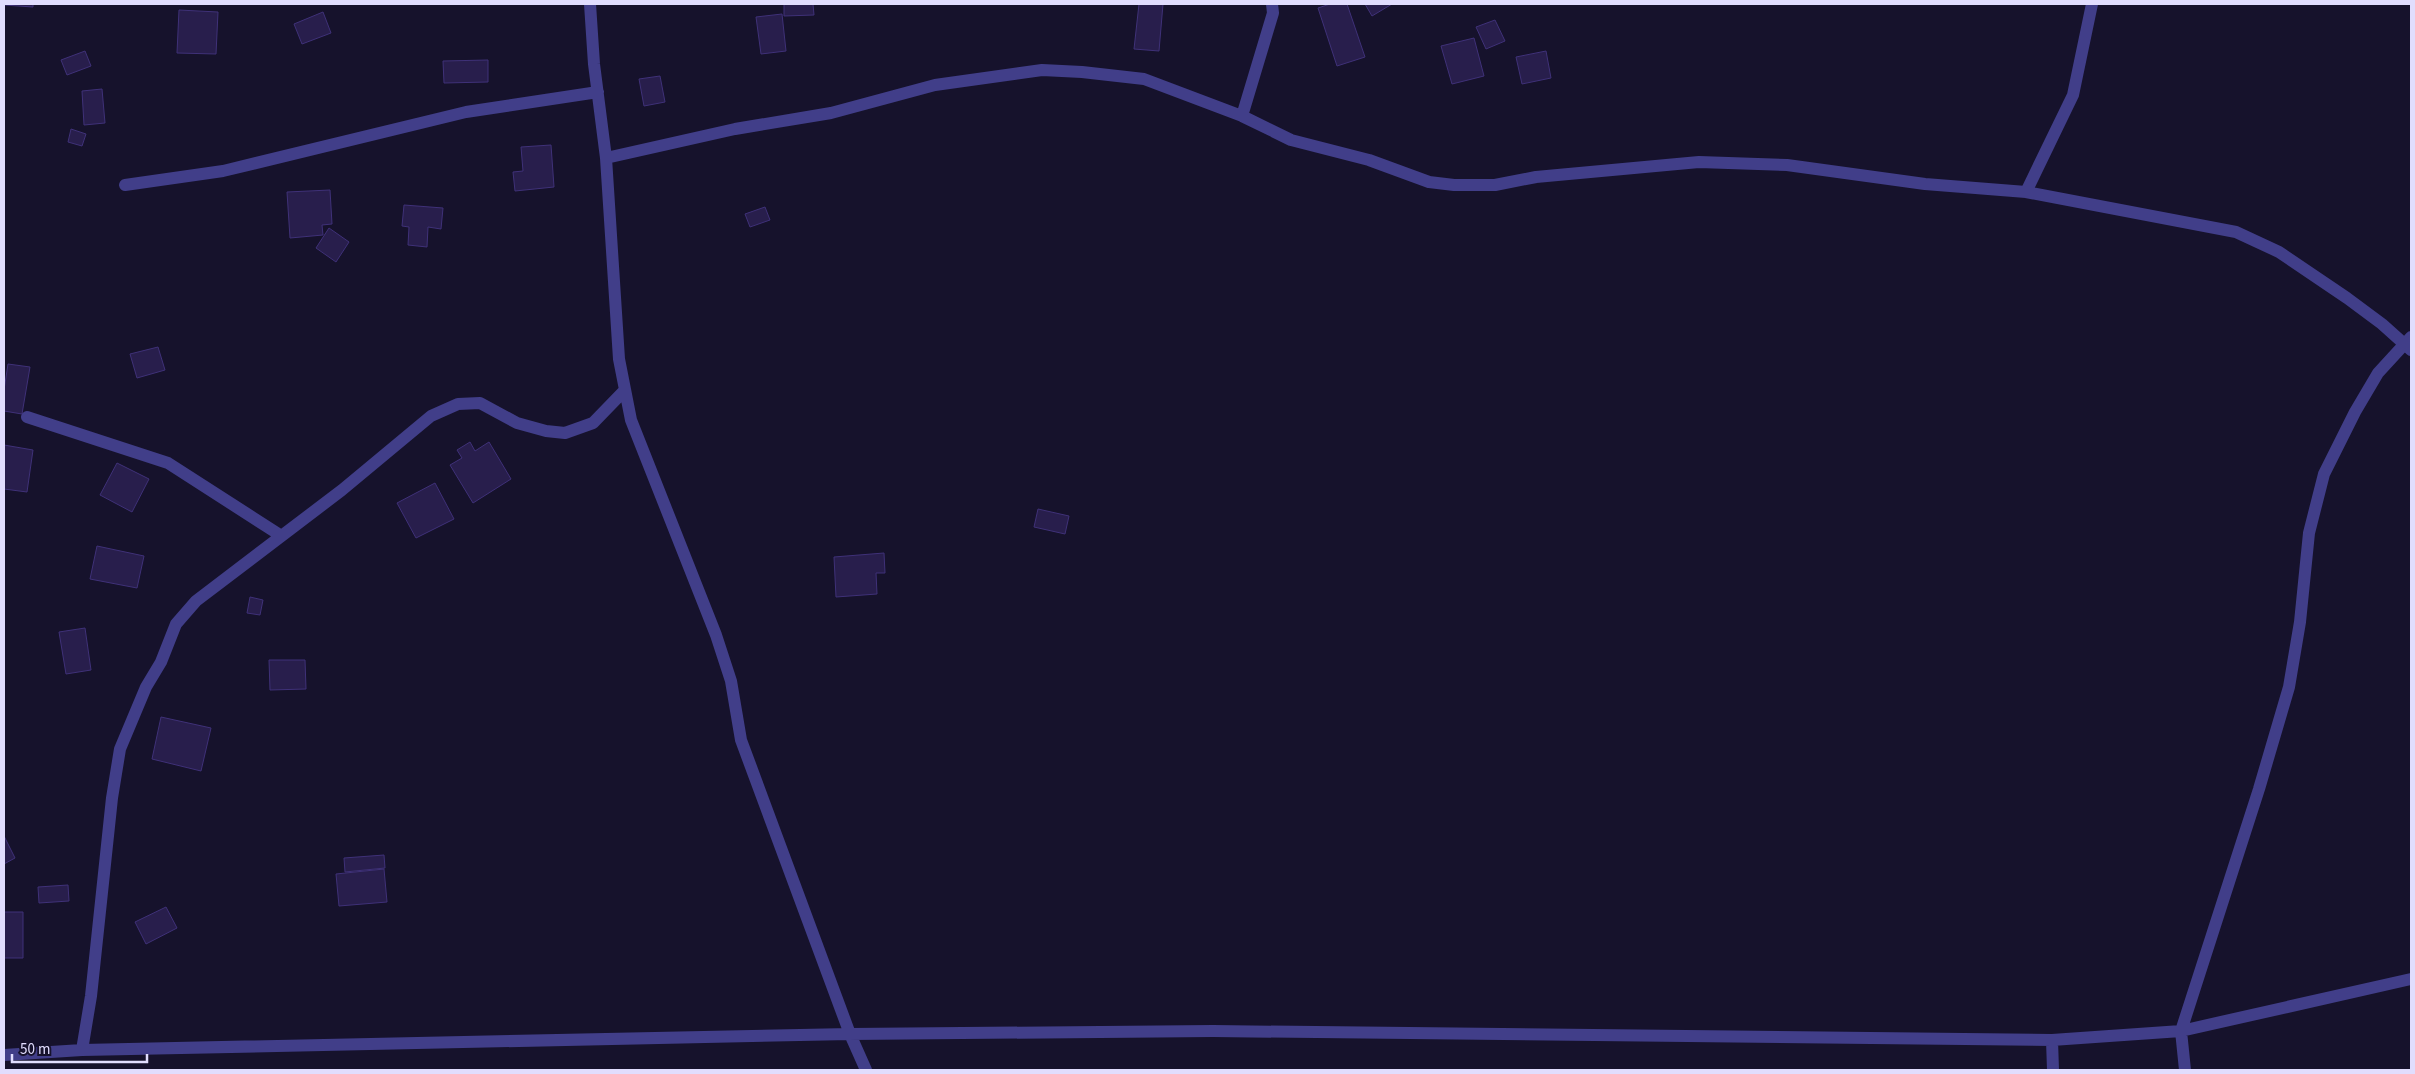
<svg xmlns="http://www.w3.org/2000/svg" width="2415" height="1074" viewBox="0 0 2415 1074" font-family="'Source Sans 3',sans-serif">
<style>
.building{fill:#281e4c;stroke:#3f3178}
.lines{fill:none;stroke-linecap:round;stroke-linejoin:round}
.minor{stroke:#413e89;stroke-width:12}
</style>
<rect width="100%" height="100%" fill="#16122c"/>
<path class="building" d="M4,4H33V7L4,5Z
M784,4H813L814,15L784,16Z
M1139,4H1163L1159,51L1134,49Z
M1330,4H1347L1365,57L1337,66L1318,8Z
M1365,4H1392L1372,16Z
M179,10L218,12L216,54L177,53Z
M323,12L331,33L302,44L294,24Z
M782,14L786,51L761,54L756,17Z
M1495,20L1505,41L1486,49L1476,27Z
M1474,38L1484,76L1452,84L1441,46Z
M85,51L91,66L67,75L61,60Z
M1546,51L1551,78L1522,84L1516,57Z
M488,60V82L444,83L443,61Z
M660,76L665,102L644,106L639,79Z
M102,89L105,123L84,125L82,91Z
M71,129L86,134L82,146L68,142Z
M551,145L554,187L515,191L513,172L523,171L521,147Z
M330,190L332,224L322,225L323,235L290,238L287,192Z
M404,205L443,208L441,229L428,227L427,247L408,245L409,227L402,226Z
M765,207L770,220L750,227L745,214Z
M329,228L349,242L336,262L316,248Z
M158,347L165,370L137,378L130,354Z
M8,364L30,367L22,414L4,411V390Z
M470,442L475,451L489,442L511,479L473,503L450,465L462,458L457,450Z
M4,445L33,450L27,492L4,489Z
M117,463L149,479L132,512L100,495Z
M435,483L454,519L416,538L397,503Z
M1038,509L1069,516L1065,534L1034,527Z
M97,546L144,556L137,588L90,579Z
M884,553L885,573H876L877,594L836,597L834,557Z
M250,597L263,600L260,615L247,613Z
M85,628L91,670L66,674L59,632Z
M269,660H305L306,689L270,690Z
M161,717L211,728L201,771L152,759Z
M4,836L15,858L4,864Z
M384,855L385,868L345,872L344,858Z
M384,869L387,902L339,906L336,874Z
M68,885L69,901L39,903L38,887Z
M166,907L177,928L146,944L135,922Z
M4,912H23V958H4Z"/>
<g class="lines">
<path class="minor" d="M590,4L594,64L606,158L619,359L631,420L716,635L731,681L741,740L850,1034L866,1070
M1242,116L1273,13L1272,4
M606,158L735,129L831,113L935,85L1042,70L1082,72L1144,79L1242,116L1291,140L1369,160L1429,182L1454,185H1495L1536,177L1699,162L1787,165L1925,184L2026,192L2236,232L2279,252L2347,298L2382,324L2411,350
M125,185L223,171L466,112L598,92
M2026,192L2073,95L2092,4
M27,417L168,463L280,535
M2052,1040L2053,1070
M82,1050L91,996L112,798L120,749L146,687L161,662L176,624L196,601L342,490L431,416L458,404L480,403L517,423L546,431L565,433L593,423L624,391
M4,1055L82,1050L850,1034L1213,1031L2052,1040L2181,1031L2411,979
M2185,1070L2181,1031L2259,789L2289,687L2300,622L2309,533L2324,474L2355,412L2378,373L2411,337"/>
</g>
<rect width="2415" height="1074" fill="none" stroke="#e1ddfe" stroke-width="10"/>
<path d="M12 1054v8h135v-8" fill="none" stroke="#e1ddfe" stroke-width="2.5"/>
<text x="20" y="1054" font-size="15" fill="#e1ddfe" stroke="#16122c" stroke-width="4" paint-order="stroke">50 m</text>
</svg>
